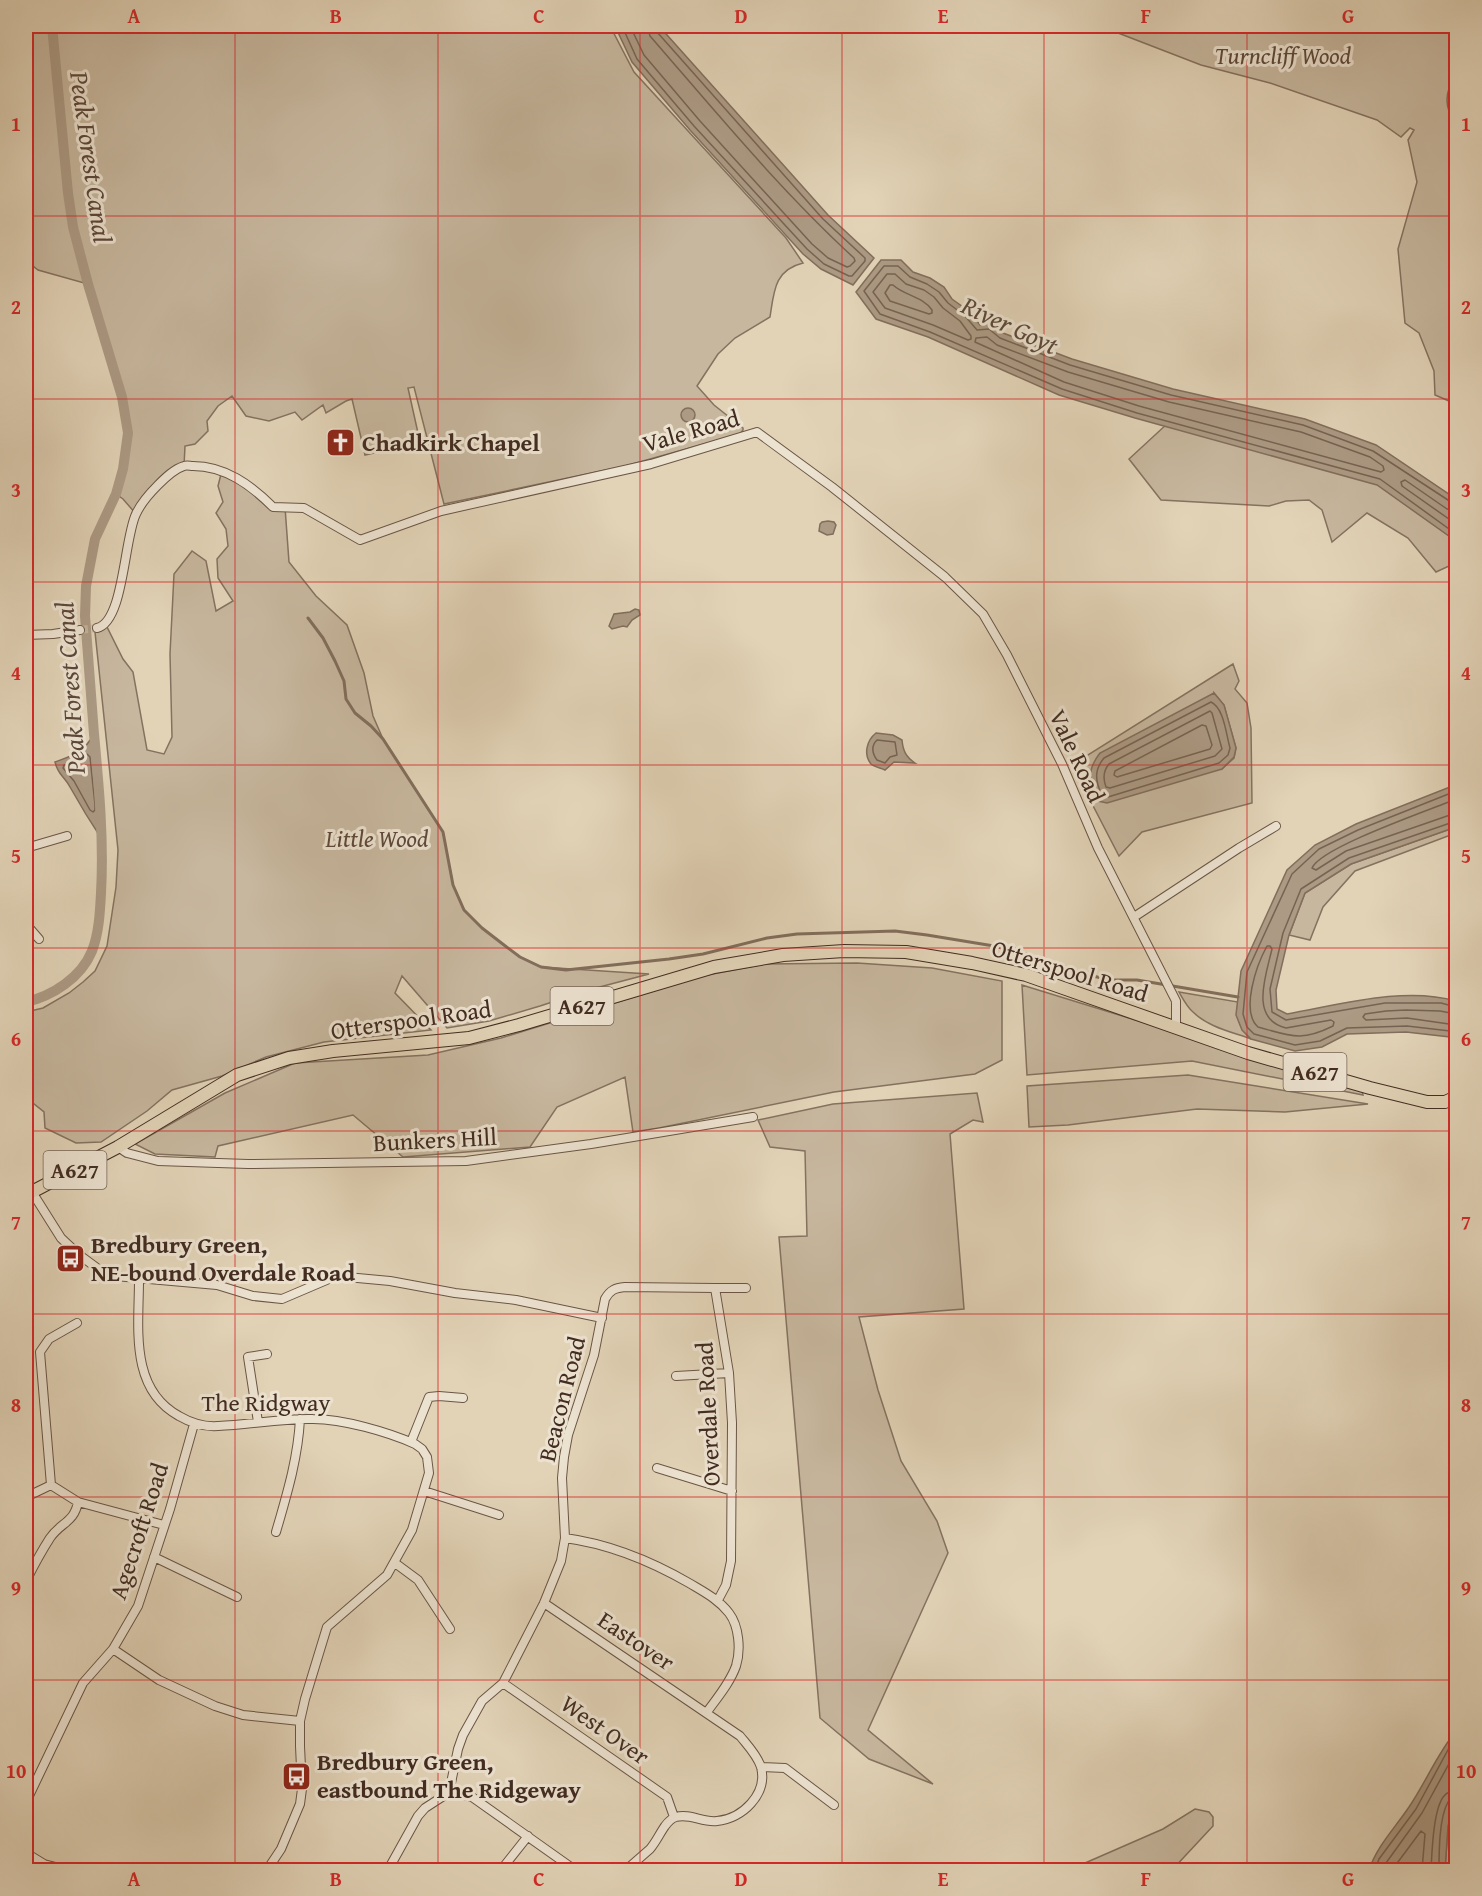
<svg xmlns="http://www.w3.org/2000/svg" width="1482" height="1896" viewBox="0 0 1482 1896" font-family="'Gentium Book Plus',serif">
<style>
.green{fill:#c7b79e;stroke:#847260;stroke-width:1.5;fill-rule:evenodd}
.water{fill:#ac9a84;stroke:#826e5c;stroke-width:1.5}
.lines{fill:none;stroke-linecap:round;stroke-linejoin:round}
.shore{stroke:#776352;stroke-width:1.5}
.stream{stroke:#826e5c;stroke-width:3}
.canal{stroke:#ac9a84;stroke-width:10}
.minor-tunnel{stroke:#c2b299;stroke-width:8;stroke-dasharray:8 4;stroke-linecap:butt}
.minor-casing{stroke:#6a5646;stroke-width:10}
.primary-casing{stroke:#422c21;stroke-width:14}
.minor{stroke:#ece2d0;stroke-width:8}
.primary{stroke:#e2d3b7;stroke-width:12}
.grid{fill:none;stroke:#d62828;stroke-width:1.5;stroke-opacity:0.55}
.labels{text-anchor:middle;stroke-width:6;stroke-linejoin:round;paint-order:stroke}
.shield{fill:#ece2d0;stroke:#756356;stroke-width:1.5}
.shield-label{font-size:22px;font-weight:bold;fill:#422c21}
.park-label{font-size:24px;font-style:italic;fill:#5d483a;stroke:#ece2d0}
.street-label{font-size:24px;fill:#422c21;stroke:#ece2d0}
.poi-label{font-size:24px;font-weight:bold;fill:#422c21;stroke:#ece2d0;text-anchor:start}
.water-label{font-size:26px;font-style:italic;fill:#5c483a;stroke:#ece2d0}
.neatline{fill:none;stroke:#d62828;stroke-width:2}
.grid-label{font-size:20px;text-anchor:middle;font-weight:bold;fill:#d62828}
</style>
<rect width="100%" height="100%" fill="#e2d3b7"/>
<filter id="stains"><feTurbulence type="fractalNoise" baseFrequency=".00333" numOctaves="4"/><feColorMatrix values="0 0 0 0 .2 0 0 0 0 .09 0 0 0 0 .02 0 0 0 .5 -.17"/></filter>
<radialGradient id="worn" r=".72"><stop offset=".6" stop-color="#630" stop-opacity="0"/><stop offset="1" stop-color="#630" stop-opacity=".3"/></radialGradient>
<path class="green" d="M26,26H610L634,72L786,238L803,263C774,270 774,292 770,317L735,338L718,354L697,386L714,405L743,428V430L740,434L625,466L444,504L414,387L408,388L420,442L365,455L352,399L346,401L326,413L323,405L302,420L295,412L269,421L246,416L232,396L218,406L207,421L208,431L195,444L185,446L184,466L169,474L136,514L123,499L116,494L123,469L128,434L126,418L111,357L88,284L38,270L28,262L30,252L26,236L31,226L33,135L27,97L29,87L26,71Z
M1100,26H1456V404L1435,395L1434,371L1419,333L1405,323L1398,249L1417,182L1408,140L1414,130L1410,128L1401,137L1377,120L1270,83L1201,65Z
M1181,411L1247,424L1456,517V568L1451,565L1436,572L1408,538L1367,513L1332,542L1322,510L1309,500L1286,501L1269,506L1161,500L1129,459Z
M222,470L273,507H285L289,562L316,596L347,625L364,673L373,716L383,739L443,832L453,885L464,910L482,928L504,945L520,957L541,967L649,974L592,989L540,1006L489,1021L447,1028L402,976L395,993L431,1030L324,1042L266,1057L222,1076L172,1090L147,1111L101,1142L76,1143L45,1128L44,1112L34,1104L26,1101V1012L43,1008L69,993L83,982L95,971L107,946L116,887L118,850L95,632L107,627L123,659L133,672L147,750L164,754L172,737L170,654L174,574L192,551L206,561L216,611L233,601L218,578L217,559L228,546L226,529L216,513L223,502L218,486Z
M1233,664L1239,681L1235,689L1247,703L1251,728L1252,803L1142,832L1119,856L1072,765ZM1214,693L1224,705L1236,748L1234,758L1222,769Z
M1456,827V833L1355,871L1323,907L1310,940L1289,935L1305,893L1351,864Z
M857,963L932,968L1002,981V1060L975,1074L834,1092L659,1128L633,1132L625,1077L557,1107L530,1147L403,1157L353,1115L218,1146L215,1157L155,1154L135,1144L225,1093L295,1063L428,1055L501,1038L702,976L765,964Z
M1022,985L1362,1090L1363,1095L1192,1061L1027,1075Z
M1179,992L1238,1002C1236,1018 1239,1028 1251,1039C1232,1032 1208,1027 1193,1012C1187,1007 1183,999 1179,992Z
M1188,1075L1368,1104L1285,1112L1197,1109L1068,1125L1029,1127L1027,1086Z
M977,1093L983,1122L973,1120L950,1134L964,1309L859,1317L878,1390L901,1461L937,1521L948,1553L868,1730L933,1784L869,1759L820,1718L779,1237L807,1236L805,1151L770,1147L758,1120L833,1104Z
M1456,1795V1870H1445L1448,1826Z
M1195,1809L1209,1812L1213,1817V1826L1172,1870H1069L1163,1829Z"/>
<path class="water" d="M615,26H659L828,215L874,258L853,285L821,269L803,254L690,130L632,62Z
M1456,75V125C1444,107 1444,93 1456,75Z
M881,260H901L913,272L930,278L944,287L952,299L970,312L980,325L989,321L1003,333L1072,359L1173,389L1305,419L1376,445L1456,499V541L1377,485L1135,418L1059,395L928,337L876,319L856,292Z
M681 415a7 7 0 1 1 14 0a7 7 0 1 1-14 0Z
M828,521L834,522L836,525L833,534L827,535L819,531L820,524L822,522Z
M635,609L639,610L640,615L632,620L627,627L623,626L612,629L609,626L614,614L630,612Z
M1214,693L1224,705L1236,748L1234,757L1222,769L1107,803L1098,801C1089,782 1086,771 1100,753Z
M876,733L893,735L902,740C903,751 906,757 915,763L894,762L885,770C881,768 874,767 871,764C863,754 867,740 876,733Z
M94,734L101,805L103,841C91,823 80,805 70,787C64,776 58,775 55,762C76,754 83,753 94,734Z
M1455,785H1456V827L1351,864L1305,893L1289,935L1276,990L1277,1009L1287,1014C1339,1005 1404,986 1456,1001V1041L1450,1037L1406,1032L1347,1034L1322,1047L1295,1051L1251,1039L1242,1030L1236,1015L1241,971L1287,870L1315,845L1356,824Z
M1456,1731V1795L1448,1826L1445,1870H1369C1377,1846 1395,1828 1409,1807C1426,1782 1437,1754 1456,1731Z"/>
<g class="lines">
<path class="shore" d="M622,26L637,59L694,126L807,249L824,264L849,276H852L865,261V258L823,219L657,32L655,26
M630,26L644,55L700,121L812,244L828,258L847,267L850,266L855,261L854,258C780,190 716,112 650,36L647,26
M887,274H895L906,284L924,290L934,297L943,308L960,321L971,336V339L968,340L933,325L885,308L873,292Z
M890,285H893C905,296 922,296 932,310V313L929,314L890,301L885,293Z
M987,337L997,345L1068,372L1169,402L1301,432L1370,457L1383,466L1384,470L1381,472L1139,406L1064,382L975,342L976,338Z
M1456,503L1451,502L1373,451L1303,425L1171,395L1070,365L1000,338L989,329L977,330L965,316L948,303L939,292L927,284L910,277L898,266H884L864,291L880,314L930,332L1062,389L1137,413L1380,479L1456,534
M1456,511L1447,509L1405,480L1401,482L1402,486L1456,524
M1211,702C1224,708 1226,734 1230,748L1228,755L1219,763L1108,797L1102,795C1095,781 1094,770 1104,758Z
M1210,711L1212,713L1222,749L1215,756L1110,788L1106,787C1103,779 1103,771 1109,764Z
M1202,725L1206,726L1212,745L1210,749L1117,777L1114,775L1115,771Z
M877,740L895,742L897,755L890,757L885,763L877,760C872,753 871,746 877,740Z
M87,754L90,757L95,805V810L93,812L90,810L74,781L63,768L64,765L79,760Z
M1456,791L1358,830L1319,849L1292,874L1247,972L1243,1014L1247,1027L1254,1034L1295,1045L1320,1041L1347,1028L1407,1026L1450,1031L1456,1034
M1456,799C1430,810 1321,847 1312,868L1316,870L1346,851L1450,815L1456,814
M1456,821L1349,858L1301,889L1283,933L1270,989L1272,1012L1286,1020L1385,1003H1441L1456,1007
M1267,946H1270L1272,949C1266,975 1249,1019 1286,1028L1331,1020L1334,1022L1333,1026C1301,1042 1291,1036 1258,1027C1240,1011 1257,964 1267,946Z
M1456,1014L1440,1011L1406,1010L1386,1011L1365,1014L1363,1017L1366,1020L1407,1018L1456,1025
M1375,1870L1379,1859L1416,1809L1449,1748L1456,1740
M1383,1870L1386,1863L1422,1813L1456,1751
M1392,1870L1421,1831L1425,1834L1422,1870
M1431,1870C1432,1853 1433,1809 1444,1796C1447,1792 1451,1791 1456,1791
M1439,1870C1439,1852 1439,1818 1448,1802C1451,1798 1452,1799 1456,1798"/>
<path class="stream" d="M308,618L323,638L335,661L344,681L346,699L355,713L371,726L383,739L443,832L453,885L464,910L482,928L504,945L520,957L541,967L566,970L669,959L703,954L767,938L797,934L895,931L927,935L994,946L1026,954L1088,975L1111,980H1137L1238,997"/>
<path class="canal" d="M26,1002C52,996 81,978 92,951C99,933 100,912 101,893C104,839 99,787 94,734C91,695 88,655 85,616L86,586L95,539L116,494L123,469L128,433L122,397L88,284L73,227L68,193L52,26"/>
<path class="minor-tunnel" d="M80,630L97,628"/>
<defs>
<path id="minor" d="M97,628C124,622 124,538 136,514C141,503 150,493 158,485C165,478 174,469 184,466C187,465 190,466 193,466C225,466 251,485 273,507L304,508L360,540L441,511L651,464L757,432L832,487L945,577L983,614L1007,655L1062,764L1098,848L1176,1001V1026
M26,635L53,634L80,630
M26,848L67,836
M1134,917L1239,848L1276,826
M26,924L39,939
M118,1147L127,1153L158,1161L248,1164L466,1161L591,1144L753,1117
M32,1192L61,1238L78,1254L97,1268L115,1276L217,1285L253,1296L282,1299L336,1276L390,1281L455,1293L516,1300L602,1318
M139,1280C139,1327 129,1389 179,1416C191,1423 204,1427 218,1426C250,1425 281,1418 313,1419C343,1419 388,1432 415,1444L422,1449L427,1457L429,1473L412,1530L387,1575L327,1627L305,1699L300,1721V1746L302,1789L300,1804L281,1849L269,1867L263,1870
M715,1288H746
M77,1323L49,1339L40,1352L51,1485L78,1502L164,1525
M676,1376L729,1373
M258,1422L248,1357L267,1354
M411,1442L429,1397L439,1396L463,1398
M657,1468L732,1491
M424,1491L499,1515
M26,1497L51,1485
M276,1532C287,1494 298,1458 300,1419
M565,1538C610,1544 649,1560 689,1583C704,1592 718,1599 729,1613C739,1626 741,1650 736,1666C730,1683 717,1698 707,1712
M154,1557L237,1597
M395,1563L418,1580L450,1629
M26,1581C33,1567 41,1552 50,1538C61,1522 74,1523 78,1502
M544,1603L740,1736C748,1746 757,1755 761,1767C768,1794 742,1819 717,1821C703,1823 690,1813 676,1817C672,1818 668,1822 665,1826C660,1833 656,1842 650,1849C642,1856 634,1863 626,1870
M113,1649L159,1680L215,1706L243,1715L300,1721
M503,1683L667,1797L674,1817
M761,1767L785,1768L834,1805
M447,1791L472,1797L575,1870
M26,1802L83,1683L113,1649L138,1606L170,1509L194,1424
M26,1853L44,1864L67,1870
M388,1870L418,1816L425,1808L442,1797L447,1791L451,1783L458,1749L463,1735L482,1701L503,1683L544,1603L561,1561L565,1538L562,1478L564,1457L568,1435L594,1355L605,1299C610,1290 615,1288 625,1287L715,1288L729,1373L732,1423L731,1561L726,1585L718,1600
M501,1870L528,1836"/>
<path id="primary" d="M26,1195L118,1147L237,1075L289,1058L333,1051L469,1038L519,1025L714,967L783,955L844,951L906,952L972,963L1026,975L1248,1053L1370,1088L1427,1102H1445L1456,1097"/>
</defs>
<use href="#minor" class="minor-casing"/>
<use href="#primary" class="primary-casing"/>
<use href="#minor" class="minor"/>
<use href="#primary" class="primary"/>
</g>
<path class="grid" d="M235,26V1870M438,26V1870M640,26V1870M842,26V1870M1044,26V1870M1247,26V1870M26,216H1456M26,399H1456M26,582H1456M26,765H1456M26,948H1456M26,1131H1456M26,1314H1456M26,1497H1456M26,1680H1456"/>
<defs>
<symbol id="church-square" viewBox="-11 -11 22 22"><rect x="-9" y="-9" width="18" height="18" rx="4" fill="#8f2418" stroke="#ece2d0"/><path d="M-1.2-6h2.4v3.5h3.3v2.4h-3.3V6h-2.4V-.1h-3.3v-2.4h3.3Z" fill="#fff"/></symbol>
<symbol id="bus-square" viewBox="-11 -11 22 22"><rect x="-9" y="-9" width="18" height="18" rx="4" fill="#8f2418" stroke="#ece2d0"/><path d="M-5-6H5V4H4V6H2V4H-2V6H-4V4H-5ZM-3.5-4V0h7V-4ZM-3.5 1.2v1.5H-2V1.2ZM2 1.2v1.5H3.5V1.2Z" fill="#fff"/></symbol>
</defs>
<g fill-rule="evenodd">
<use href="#church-square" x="324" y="426" width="33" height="33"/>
<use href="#bus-square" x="54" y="1242" width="33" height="33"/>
<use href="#bus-square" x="280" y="1760" width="33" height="33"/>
</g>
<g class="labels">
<g class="shield">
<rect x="550.5" y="987" width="63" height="38" rx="4.5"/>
<rect x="1283.5" y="1053" width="63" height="38" rx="4.5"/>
<rect x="43.5" y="1151" width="63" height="38" rx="4.5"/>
</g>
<g class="shield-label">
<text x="582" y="1014">A627</text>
<text x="1315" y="1080">A627</text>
<text x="75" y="1178">A627</text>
</g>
<g class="park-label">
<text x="1283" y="64">Turncliff Wood</text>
<text x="377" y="847">Little Wood</text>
</g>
<g class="street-label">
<text transform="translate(691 431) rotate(-16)" y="8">Vale Road</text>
<text transform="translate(1077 756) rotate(65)" y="8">Vale Road</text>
<text transform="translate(1070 971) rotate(17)" y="8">Otterspool Road</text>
<text transform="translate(411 1020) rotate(-8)" y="8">Otterspool Road</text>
<text transform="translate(435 1140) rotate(-3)" y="8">Bunkers Hill</text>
<text transform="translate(562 1399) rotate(-76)" y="8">Beacon Road</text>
<text x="266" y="1411">The Ridgway</text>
<text transform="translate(708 1414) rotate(-93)" y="8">Overdale Road</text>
<text transform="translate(139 1531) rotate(-72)" y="8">Agecroft Road</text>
<text transform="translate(636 1641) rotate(34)" y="8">Eastover</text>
<text transform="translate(605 1730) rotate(35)" y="8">West Over</text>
</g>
<g class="poi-label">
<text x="362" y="451">Chadkirk Chapel</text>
<text x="91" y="1253">Bredbury Green,<tspan x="91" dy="28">NE-bound Overdale Road</tspan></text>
<text x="317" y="1770">Bredbury Green,<tspan x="317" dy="28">eastbound The Ridgeway</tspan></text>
</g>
<g class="water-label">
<text transform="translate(91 157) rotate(82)" y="9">Peak Forest Canal</text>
<text transform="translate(1010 325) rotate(25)" y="9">River Goyt</text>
<text transform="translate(70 688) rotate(-94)" y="9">Peak Forest Canal</text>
</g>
</g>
<rect width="1482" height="1896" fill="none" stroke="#e2d3b7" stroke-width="66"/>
<rect x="33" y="33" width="1416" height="1830" class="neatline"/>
<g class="grid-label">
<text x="134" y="23">A</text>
<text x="336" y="23">B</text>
<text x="539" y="23">C</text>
<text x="741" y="23">D</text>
<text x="943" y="23">E</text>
<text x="1146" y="23">F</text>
<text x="1348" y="23">G</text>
<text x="16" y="131">1</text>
<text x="1466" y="131">1</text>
<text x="16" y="314">2</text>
<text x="1466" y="314">2</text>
<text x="16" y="497">3</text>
<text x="1466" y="497">3</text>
<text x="16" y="680">4</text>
<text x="1466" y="680">4</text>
<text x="16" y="863">5</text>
<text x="1466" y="863">5</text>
<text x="16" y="1046">6</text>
<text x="1466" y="1046">6</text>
<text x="16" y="1229">7</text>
<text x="1466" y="1229">7</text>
<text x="16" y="1412">8</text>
<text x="1466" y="1412">8</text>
<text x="16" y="1595">9</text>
<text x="1466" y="1595">9</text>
<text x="16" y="1778">10</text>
<text x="1466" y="1778">10</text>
<text x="134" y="1886">A</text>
<text x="336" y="1886">B</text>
<text x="539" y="1886">C</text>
<text x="741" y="1886">D</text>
<text x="943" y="1886">E</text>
<text x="1146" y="1886">F</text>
<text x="1348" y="1886">G</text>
</g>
<rect width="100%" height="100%" filter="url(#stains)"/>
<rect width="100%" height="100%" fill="url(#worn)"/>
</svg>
